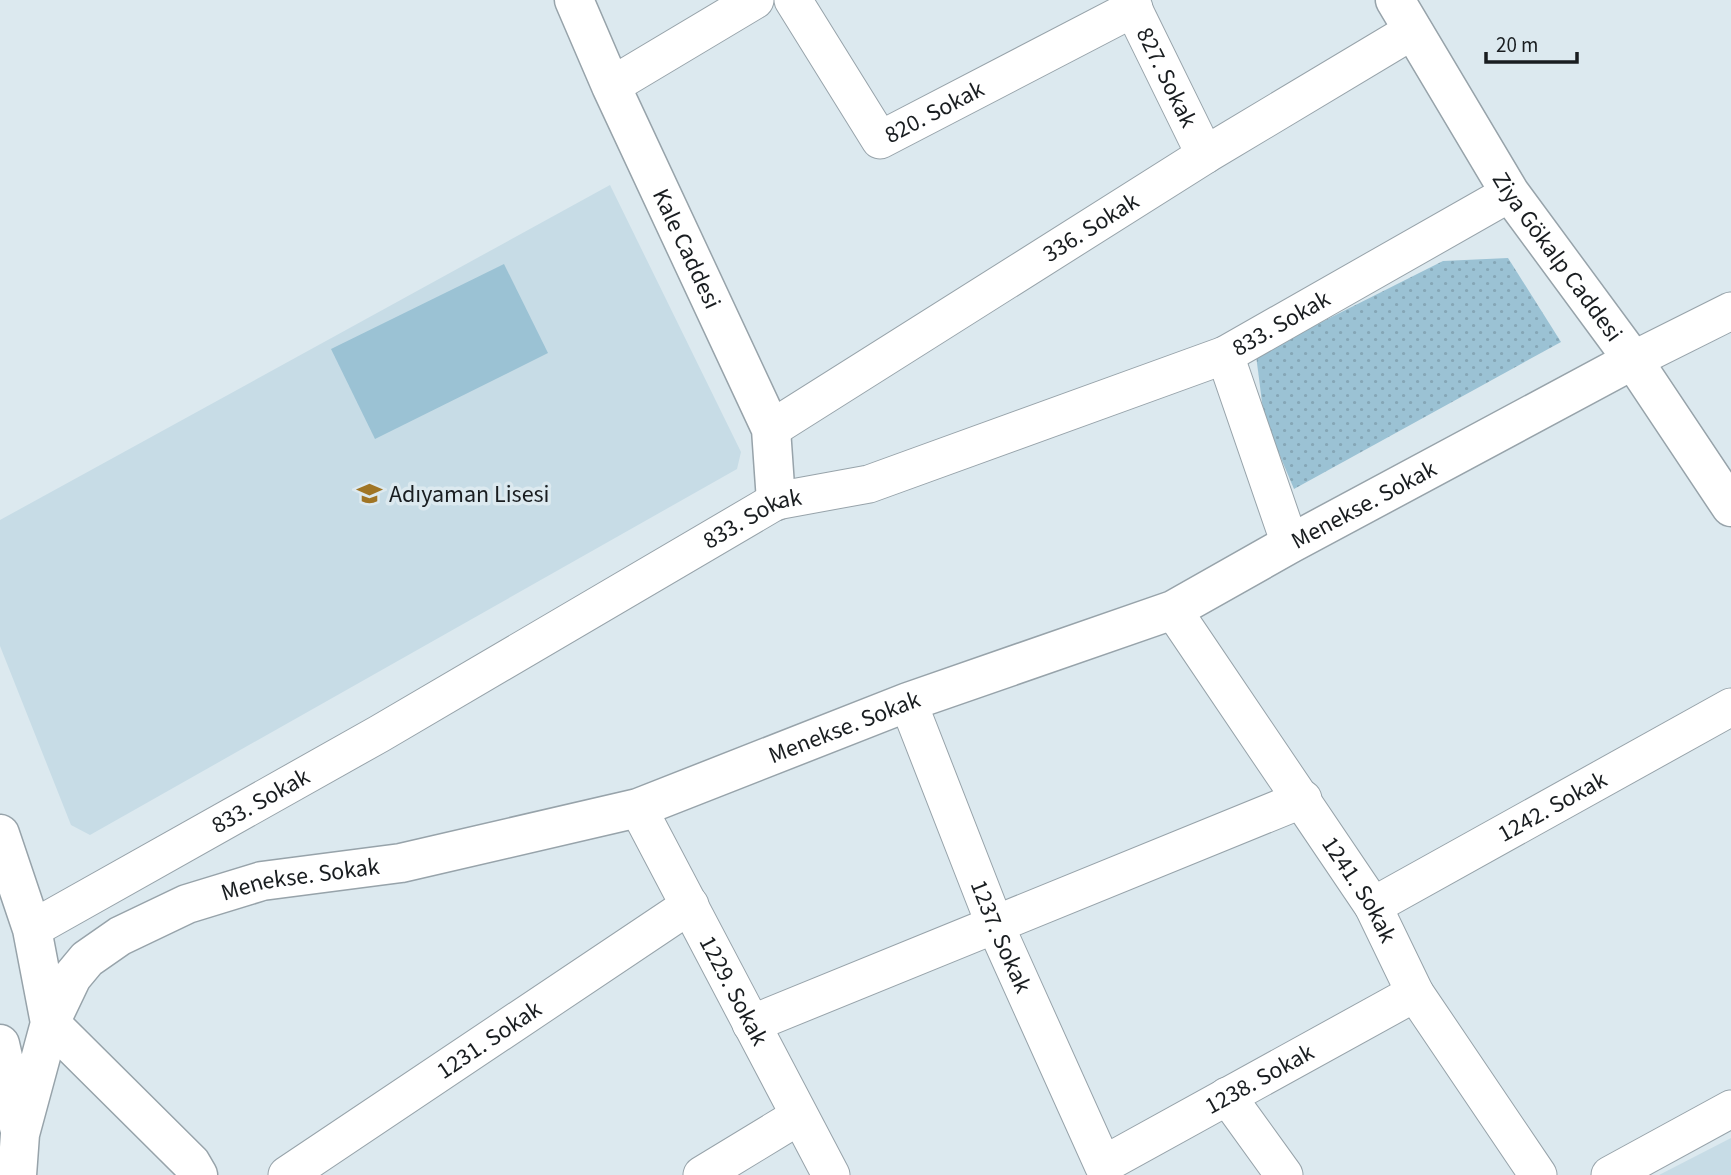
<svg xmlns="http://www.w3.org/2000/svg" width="1731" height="1175" viewBox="0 0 1731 1175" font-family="'Source Sans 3',sans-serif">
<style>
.built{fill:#c7dce6}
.grass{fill:url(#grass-dots)}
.garden{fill:#9bc2d4}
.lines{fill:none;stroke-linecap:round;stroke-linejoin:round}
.minor-casing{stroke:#97a3aa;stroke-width:39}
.tertiary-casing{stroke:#97a3aa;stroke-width:41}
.secondary-casing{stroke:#97a3aa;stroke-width:41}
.minor{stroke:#fff;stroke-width:37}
.tertiary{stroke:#fff;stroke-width:38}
.secondary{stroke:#fff;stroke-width:38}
.labels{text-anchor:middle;stroke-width:7;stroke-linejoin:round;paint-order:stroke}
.street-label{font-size:24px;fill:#191d20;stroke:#dce9ef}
.poi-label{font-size:24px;fill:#191d20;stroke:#dce9ef;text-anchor:start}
</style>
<defs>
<pattern id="grass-dots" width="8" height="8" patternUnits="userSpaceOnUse" patternTransform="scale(1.75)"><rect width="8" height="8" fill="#9bc2d4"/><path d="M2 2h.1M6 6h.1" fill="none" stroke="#85a6b6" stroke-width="1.8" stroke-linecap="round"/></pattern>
</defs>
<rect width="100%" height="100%" fill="#dce9ef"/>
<path class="built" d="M610,185L741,452L737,469L90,835L71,825L0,646V520Z
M1731,1138V1175H1659Z"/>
<path class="grass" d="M1508,258L1561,342L1294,489L1264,418L1256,355L1443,261Z"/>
<path class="garden" d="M504,264L548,353L375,439L331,349Z"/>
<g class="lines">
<defs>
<g id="minor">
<path id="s1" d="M793,0L880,140L1134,8"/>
<path id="s2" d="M1129,0L1205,155"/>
<path d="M611,86L755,0"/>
<path d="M1225,355L1290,544"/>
<path d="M1633,360L1731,311"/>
<path id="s3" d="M771,429L1205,155L1412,31"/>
<path id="s4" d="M1173,610L1373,906L1415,993L1538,1175"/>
<path id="s5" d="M908,702L995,925L1103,1165L1415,993"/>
<path id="s6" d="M638,808L831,1175"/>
<path id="s7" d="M1373,906L1731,707"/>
<path id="s8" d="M32,929L379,734L776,501L869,484L1225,355L1510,193"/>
<path d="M751,1024L1303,799"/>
<path d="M1227,1096L1284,1175"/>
<path id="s9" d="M287,1175L690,905"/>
<path d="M702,1175L799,1116"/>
<path d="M1610,1175L1731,1109"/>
</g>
<g id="tertiary">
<path id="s10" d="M574,0L611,86L771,429L776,501"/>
<path id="s11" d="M1395,0L1510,193L1633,360L1731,507"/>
<path id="s12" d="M198,1175L191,1163L50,1023L72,977L87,959L120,936L187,904L262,881L401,863L638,808L908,702L1173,610L1290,544L1633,360"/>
</g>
<path id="secondary" d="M0,834L32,929L50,1023L20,1134L17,1175
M0,1044L19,1127"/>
</defs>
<use href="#minor" class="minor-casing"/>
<use href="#tertiary" class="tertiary-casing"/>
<use href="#secondary" class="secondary-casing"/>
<use href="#minor" class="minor"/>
<use href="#tertiary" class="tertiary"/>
<use href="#secondary" class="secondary"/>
</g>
<defs>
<symbol id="school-bare" viewBox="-9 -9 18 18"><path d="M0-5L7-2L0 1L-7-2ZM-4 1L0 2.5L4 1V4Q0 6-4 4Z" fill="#a07525" stroke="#dce9ef" stroke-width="2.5" paint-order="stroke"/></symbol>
</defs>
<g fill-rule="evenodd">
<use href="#school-bare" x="352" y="476" width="35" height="35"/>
</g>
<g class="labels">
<g class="street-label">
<text dy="8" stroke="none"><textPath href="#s2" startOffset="86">827. Sokak</textPath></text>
<text dy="8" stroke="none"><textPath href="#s1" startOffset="226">820. Sokak</textPath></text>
<text dy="8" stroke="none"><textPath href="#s3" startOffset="378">336. Sokak</textPath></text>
<text dy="8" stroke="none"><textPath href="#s10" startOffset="273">Kale Caddesi</textPath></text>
<text dy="8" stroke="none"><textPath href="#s11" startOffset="304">Ziya Gökalp Caddesi</textPath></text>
<text dy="8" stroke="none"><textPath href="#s8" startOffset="1396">833. Sokak</textPath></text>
<text dy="8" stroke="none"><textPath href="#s12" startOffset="1652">Menekse. Sokak</textPath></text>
<text dy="8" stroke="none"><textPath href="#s8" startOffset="830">833. Sokak</textPath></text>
<text dy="8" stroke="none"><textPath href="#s12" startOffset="1085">Menekse. Sokak</textPath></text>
<text dy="8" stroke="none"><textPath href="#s8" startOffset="262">833. Sokak</textPath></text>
<text dy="8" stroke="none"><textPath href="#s7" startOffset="205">1242. Sokak</textPath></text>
<text dy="8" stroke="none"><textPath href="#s12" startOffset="518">Menekse. Sokak</textPath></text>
<text dy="8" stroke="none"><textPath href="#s4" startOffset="336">1241. Sokak</textPath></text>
<text dy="8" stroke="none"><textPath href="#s5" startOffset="252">1237. Sokak</textPath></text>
<text dy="8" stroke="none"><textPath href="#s6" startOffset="206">1229. Sokak</textPath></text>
<text dy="8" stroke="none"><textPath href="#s9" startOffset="243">1231. Sokak</textPath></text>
<text dy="8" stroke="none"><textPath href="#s5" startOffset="681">1238. Sokak</textPath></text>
</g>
<g class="poi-label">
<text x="389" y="502">Adıyaman Lisesi</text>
</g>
</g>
<path d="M1486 52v10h91v-10" fill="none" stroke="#191d20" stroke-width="3.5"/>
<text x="1496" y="52" font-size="21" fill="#191d20" stroke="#dce9ef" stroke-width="5" paint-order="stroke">20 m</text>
</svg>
